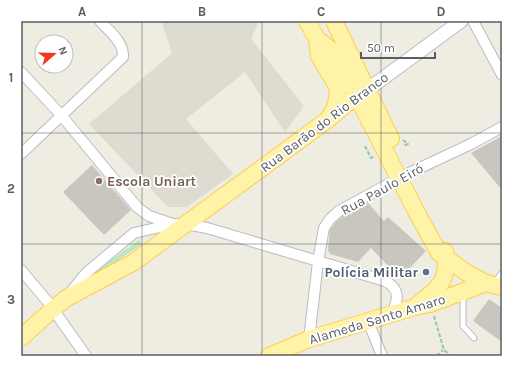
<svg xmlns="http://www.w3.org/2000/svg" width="523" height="377" viewBox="0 0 523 377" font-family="Karla,sans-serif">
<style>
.education{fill:#dedbd1}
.green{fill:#bce8be}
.building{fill:#c9c6bf}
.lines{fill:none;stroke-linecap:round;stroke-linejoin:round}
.service-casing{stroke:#babcc2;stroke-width:7}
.pedestrian-casing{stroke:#babcc2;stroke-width:10}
.minor-casing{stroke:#babcc2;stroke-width:12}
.tertiary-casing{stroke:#babcc2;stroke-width:15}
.primary-casing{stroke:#fbcf4e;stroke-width:18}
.path{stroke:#94c7a4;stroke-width:2;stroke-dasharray:4 2;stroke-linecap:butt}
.service{stroke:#fff;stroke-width:5}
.pedestrian{stroke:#fff;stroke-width:8}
.minor{stroke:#fff;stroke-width:10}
.tertiary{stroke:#fff;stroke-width:13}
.primary{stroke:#fff3a7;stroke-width:16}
.grid{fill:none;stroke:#5a5e64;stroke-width:1;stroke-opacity:0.55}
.education-dot{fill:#8d6e63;stroke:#fff;stroke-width:1.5}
.service-dot{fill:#5c6f8a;stroke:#fff;stroke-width:1.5}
.labels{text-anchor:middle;stroke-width:3.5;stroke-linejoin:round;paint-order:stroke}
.street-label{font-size:14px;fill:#5a5e64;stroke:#fff}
.education-label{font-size:14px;font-weight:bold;fill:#785e54;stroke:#fff;text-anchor:start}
.service-label{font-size:14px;font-weight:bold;fill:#4e5e75;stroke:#fff;text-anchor:end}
.neatline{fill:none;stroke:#5a5e64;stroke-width:1.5}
.grid-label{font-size:13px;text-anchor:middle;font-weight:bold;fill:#5a5e64}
</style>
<rect width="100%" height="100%" fill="#efece2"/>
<path class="education" d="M161,21H257L258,23L251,39L304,106L285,132L245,72L186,119L233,174L187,207H168L89,124L172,53Z"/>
<path class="green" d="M139,240L142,244L102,271L99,269Z"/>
<path class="building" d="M502,136V190L471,153Z
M92,165L131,210L104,235L63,192Z
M368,203L384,221L388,217L426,251L403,275L393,271L371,248L358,262L330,254L328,250L330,230L335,223L343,216Z
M489,299L502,308V342L473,321Z"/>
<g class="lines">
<defs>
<path id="service" d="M463,293V326L474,338"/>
<path id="pedestrian" d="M495,285L502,275"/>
<path id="minor" d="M473,21L502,75
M21,72L61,115L137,207L149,216L173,224
M21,154L123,57C124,42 109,31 100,21
M21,270L48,302L86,356
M70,293L86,273L134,233L173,224H187L207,228L385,281C401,289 398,300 392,314
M368,321L382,356
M309,339L318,262L324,228L330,219L339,211L407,174L471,144L502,127"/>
<path id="tertiary" d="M367,90L461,21"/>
<path id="primary" d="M307,21L317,39L330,49L350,83L417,213L439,253L467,273L486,283L502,287
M334,21L391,139
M317,39L319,56L338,88L336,106L330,116
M415,307C437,288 450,284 445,251
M21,338L44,317L65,299L134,262L330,118L346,104L367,90
M269,356L309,339L415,307L430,304L486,283"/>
</defs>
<use href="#service" class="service-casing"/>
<use href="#pedestrian" class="pedestrian-casing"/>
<use href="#minor" class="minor-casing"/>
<use href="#tertiary" class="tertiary-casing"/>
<use href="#primary" class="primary-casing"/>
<path class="path" d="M403,140L408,144L403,146
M365,146L371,158L374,156
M434,316L444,350L451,356
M437,356L443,350"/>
<use href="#service" class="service"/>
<use href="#pedestrian" class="pedestrian"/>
<use href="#minor" class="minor"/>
<use href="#tertiary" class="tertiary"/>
<use href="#primary" class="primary"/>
</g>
<path class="grid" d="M142,21V356M262,21V356M381,21V356M21,133H502M21,244H502"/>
<circle class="education-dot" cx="99" cy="181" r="4"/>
<circle class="service-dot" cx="426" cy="272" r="4"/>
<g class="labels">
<g class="street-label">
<text transform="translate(324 122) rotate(-37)" y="5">Rua Barão do Rio Branco</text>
<text transform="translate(382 189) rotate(-29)" y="5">Rua Paulo Eiró</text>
<text transform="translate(377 319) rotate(-17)" y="5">Alameda Santo Amaro</text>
</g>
<g class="education-label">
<text x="107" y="186">Escola Uniart</text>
</g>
<g class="service-label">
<text x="418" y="277">Polícia Militar</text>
</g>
</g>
<rect width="523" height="377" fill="none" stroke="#ffffff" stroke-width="44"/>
<g transform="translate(54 54) rotate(70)"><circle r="19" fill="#ffffff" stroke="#bdbfc1"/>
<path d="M0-3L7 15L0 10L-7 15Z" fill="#f53721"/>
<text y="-6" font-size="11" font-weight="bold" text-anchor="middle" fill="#5a5e64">N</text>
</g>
<path d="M361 52v6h74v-6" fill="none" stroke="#5a5e64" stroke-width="2"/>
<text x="367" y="52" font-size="12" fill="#5a5e64" stroke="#ffffff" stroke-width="3" paint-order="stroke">50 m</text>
<rect x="22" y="22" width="479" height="333" class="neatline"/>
<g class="grid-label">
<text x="82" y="16">A</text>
<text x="202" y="16">B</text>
<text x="321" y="16">C</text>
<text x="441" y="16">D</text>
<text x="11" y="82">1</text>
<text x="11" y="193">2</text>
<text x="11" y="304">3</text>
</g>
</svg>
